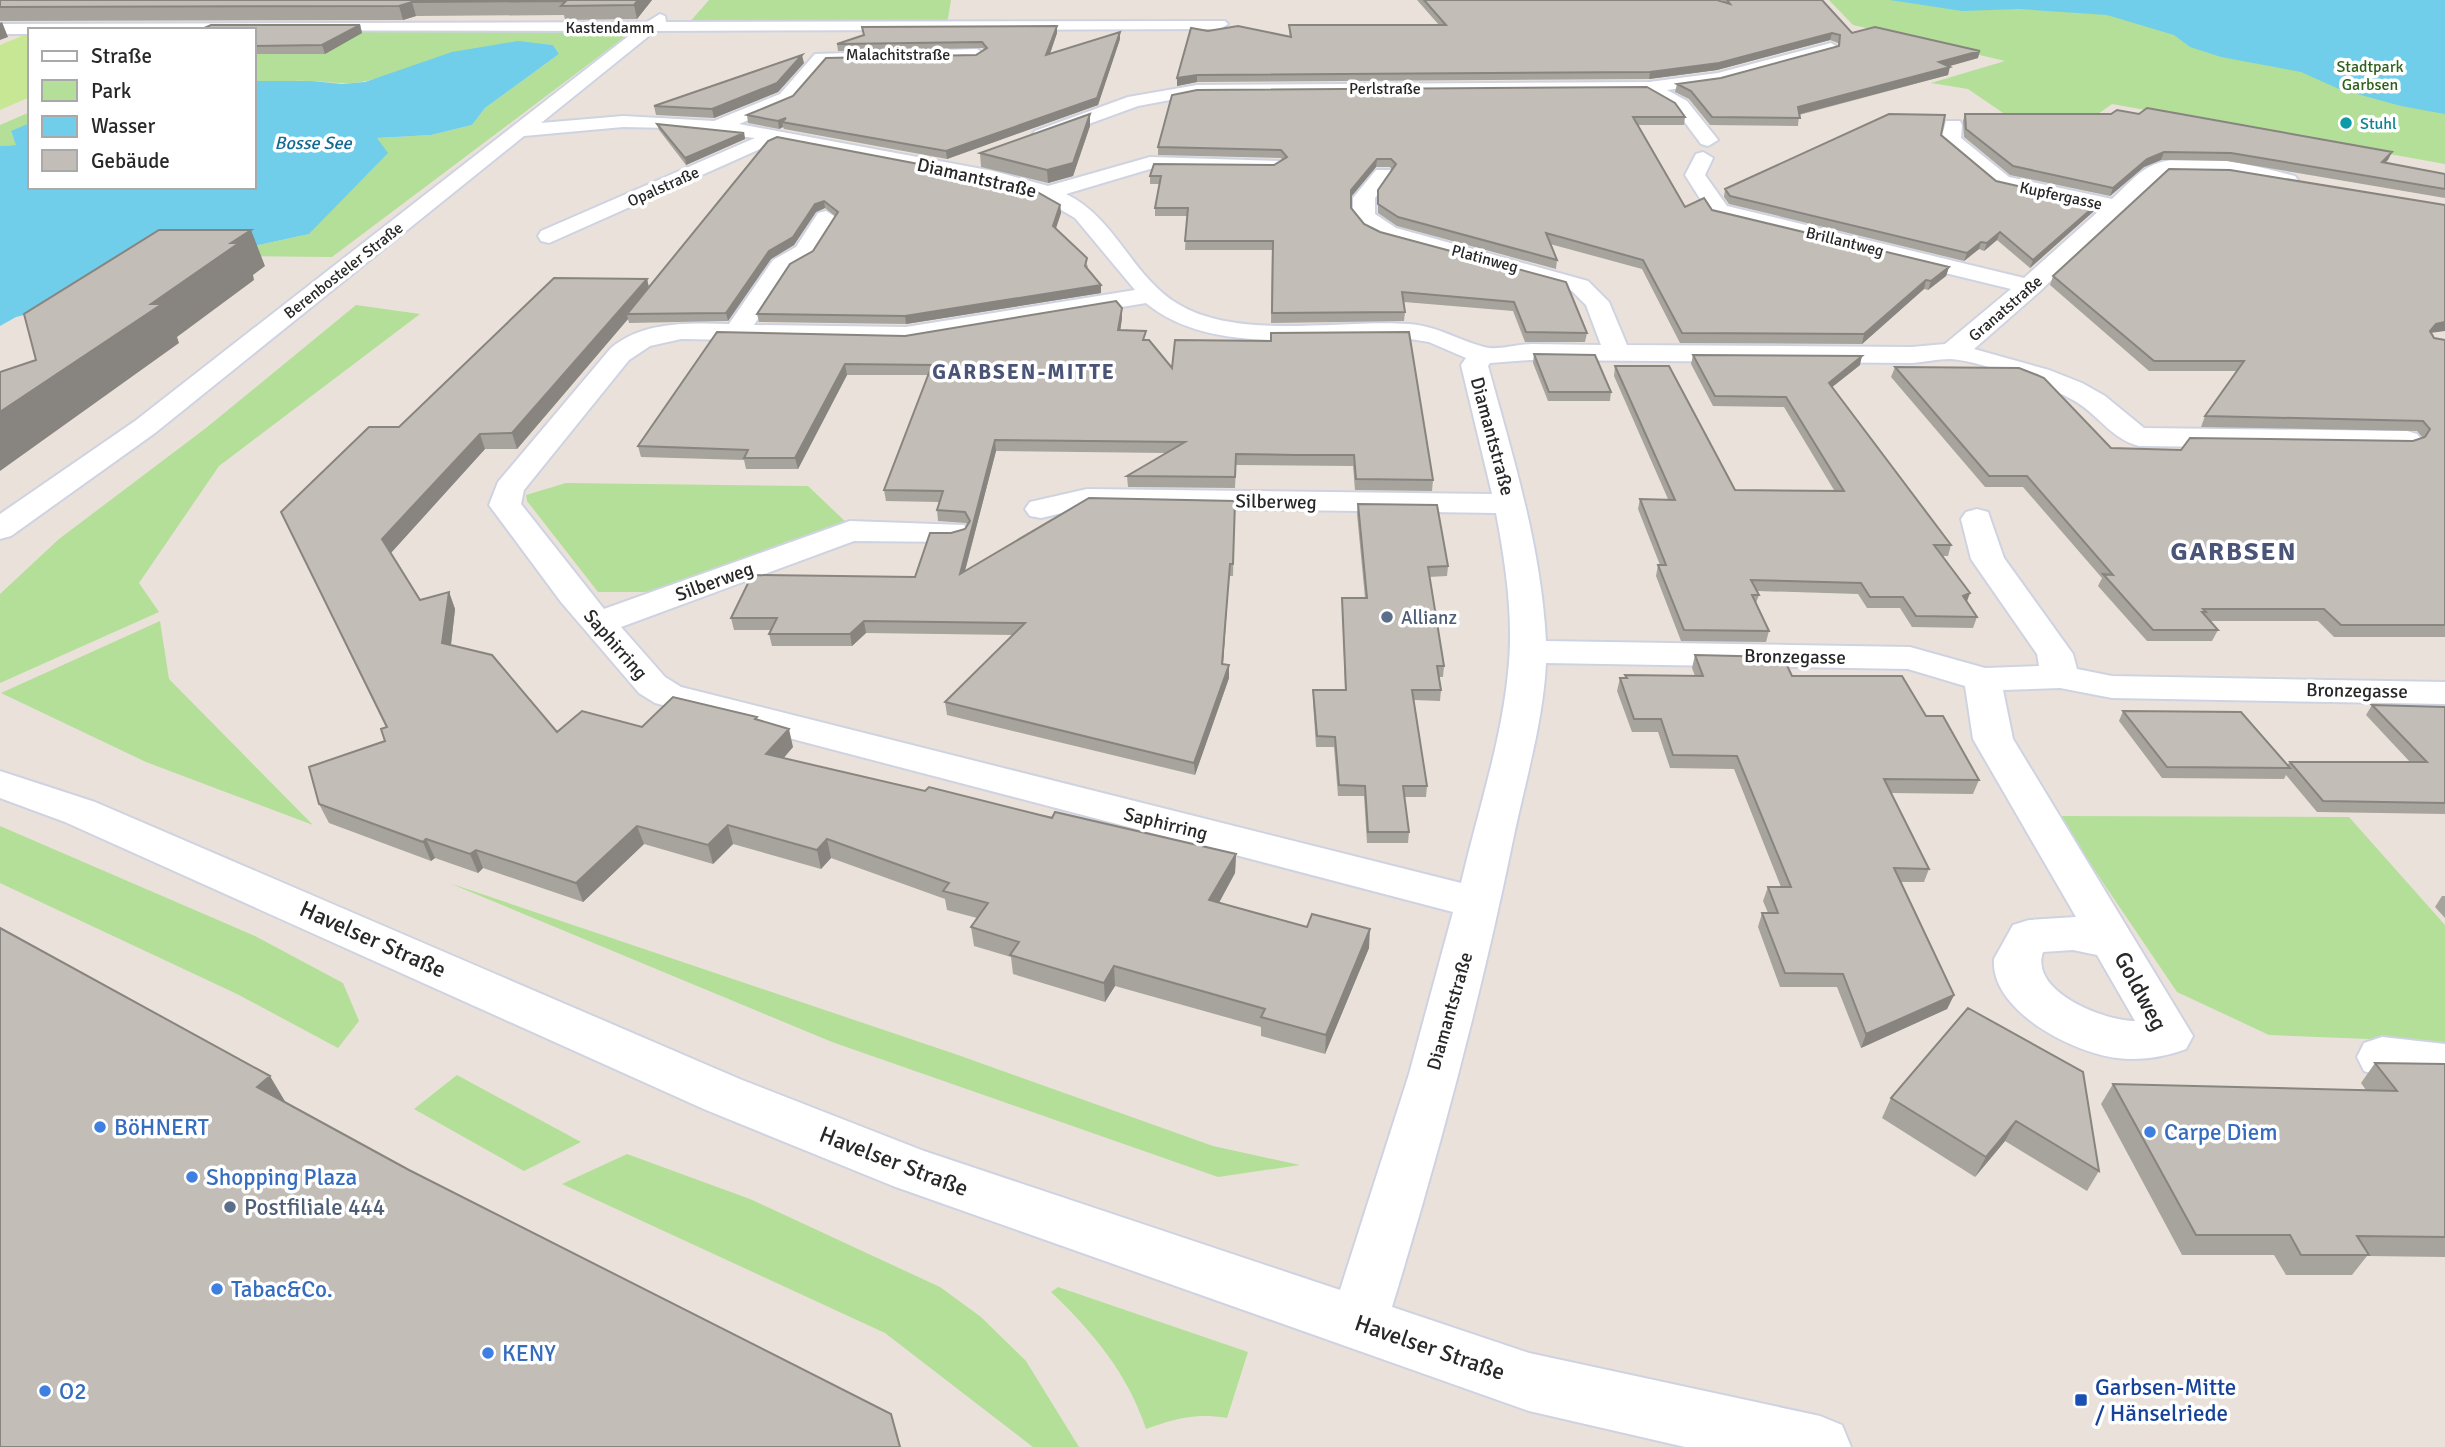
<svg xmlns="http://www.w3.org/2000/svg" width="2445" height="1447" viewBox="0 0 2445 1447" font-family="Signika,sans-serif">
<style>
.green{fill:#b3df98}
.pitch{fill:#c7e794}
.water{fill:#70ceea}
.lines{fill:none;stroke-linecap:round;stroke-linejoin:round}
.minor-casing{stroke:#cfd3e1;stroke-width:4}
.minor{fill:#fff;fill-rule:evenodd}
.wall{fill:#a7a39d}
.shaded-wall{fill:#88847f}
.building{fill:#c2bdb6;stroke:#88847f;stroke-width:2}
.culture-dot{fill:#0f9aa8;stroke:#fff;stroke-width:2.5}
.service-dot{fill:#5c6f8a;stroke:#fff;stroke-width:2.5}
.shop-dot{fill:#3f7fe0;stroke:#fff;stroke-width:2.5}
.transit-dot{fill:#1a4fb4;stroke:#fff;stroke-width:2.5}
.labels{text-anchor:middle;stroke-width:7;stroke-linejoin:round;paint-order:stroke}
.far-street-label{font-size:16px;fill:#282828;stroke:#fff}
.far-park-label{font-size:16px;fill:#2d611c;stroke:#fff}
.far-culture-label{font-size:16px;fill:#0d838f;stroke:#fff;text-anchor:start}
.far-water-label{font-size:18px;font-style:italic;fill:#126c92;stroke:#fff}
.street-label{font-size:19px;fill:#282828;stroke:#fff}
.service-label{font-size:19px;fill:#4e5e75;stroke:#fff;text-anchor:start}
.far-district-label{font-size:21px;font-weight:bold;letter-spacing:2px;fill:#4a5477;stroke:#fff}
.near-street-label{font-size:23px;fill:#282828;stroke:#fff}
.near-shop-label{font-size:23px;fill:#366cbe;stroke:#fff;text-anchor:start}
.near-service-label{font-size:23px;fill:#4e5e75;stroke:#fff;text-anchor:start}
.near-transit-label{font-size:23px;fill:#164399;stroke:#fff;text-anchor:start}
.district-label{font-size:26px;font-weight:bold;letter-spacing:2px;fill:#4a5477;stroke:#fff}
</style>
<rect width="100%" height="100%" fill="#eae2da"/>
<path class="green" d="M709,0H951L947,24L687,25Z
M1829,0H2445V164L2112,104L2094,117H2009L1968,89L1931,83L2005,61L1853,25Z
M608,29L630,33L332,257L221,256L226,252L309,234L338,202L377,138L431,135L472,125L485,108L559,54L553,45C474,36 437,64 366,81C345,86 327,81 307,81C289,80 271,84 254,81V32Z
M30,112V123L11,132L17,145L0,146V125Z
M356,305L420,314L219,466L139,583L159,612L0,683V594L59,539L206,428Z
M566,483L808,486L849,525L655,592H598L527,501L526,495Z
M160,621L169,679L313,825L146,762L1,693Z
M2058,816L2349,817L2445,925V1042L2269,1035L2177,992Z
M0,826L255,936L343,983L359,1021L338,1048L237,994L0,883Z
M449,883L958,1055L1213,1146L1300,1165L1218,1177L832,1042Z
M457,1075L581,1142L524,1171L414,1109Z
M627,1154L750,1199L940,1287L981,1317L1026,1361L1079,1447H1033L885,1333L562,1184Z
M1058,1287L1248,1352L1227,1418C1194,1413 1178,1418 1146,1429C1128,1374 1093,1332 1051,1292Z"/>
<path class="pitch" d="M22,36H30V97L0,110V45Z"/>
<path class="water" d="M1890,0H2445V114L2401,106L2339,89L2301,72L2221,57L2190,47L2174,35L2107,15L2019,9L1962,11Z
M518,41L553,45L559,54L485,108L472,125L431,135L377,138L388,153L309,234L226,252L122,290L16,317L0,326V146L16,145L11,131L30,123V187H254V81H312L342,84L365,82L452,52Z"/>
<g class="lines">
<defs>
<path id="minor" d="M660,14L665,16L666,22L1225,21L1228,24L1220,29L655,31L541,123L623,116L714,121L780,94L815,54L977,49L985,54L983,57L826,62L792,102L739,124L993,171L1048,186L1150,157L1281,161L1284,165L1274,171L1150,169L1066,194C1116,218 1132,277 1178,304C1239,341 1340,319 1409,324C1437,326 1458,340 1484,347C1498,351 1517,344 1532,344C1555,344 1578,345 1601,345L1586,305L1572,291L1380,238L1366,231L1353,215V198L1376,170H1390L1393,174L1375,198V214L1396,228L1588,281L1609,302L1627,345L1912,347L1945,344L2011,289L1711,216L1685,175L1696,154L1703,152L1713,158L1705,175L1727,206L2024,278L2100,210L1995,186L1944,144L1941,140L1946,121H1960L1962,125L1961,138L2009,177L2112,199C2123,189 2136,174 2149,167C2186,147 2257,166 2295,176L2298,180L2295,184L2288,186L2205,171L2163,175L2039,292L1974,349L2049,370L2082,383L2105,396L2144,428L2407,431L2417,434L2422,440L2417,446L2407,449L2139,446C2112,439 2100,417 2078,403C2054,388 1978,360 1950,359C1938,359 1924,362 1912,363L1530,360L1490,363L1488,366C1513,457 1541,546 1546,641L1910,647L1985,668L2039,666L2037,654L1971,559L1961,519L1966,512L1977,509L1988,512L2004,558L2073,654L2077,669L2112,676L2445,682V704L2112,698L2060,688L2003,690L2013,739L2193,1036L2186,1049C2164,1057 2140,1061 2117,1058C2074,1053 1990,1011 1994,959L2013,925L2029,920L2076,917L1973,739L1965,686L1908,669L1546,663C1543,723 1525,782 1513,840C1481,997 1439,1153 1392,1307L1529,1353L1820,1416L1842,1425L1851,1447H1685L1529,1411L893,1186L706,1110L65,822L0,798V771L95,802L742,1080L924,1151L1340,1290L1409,1074L1453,912L655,703L639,693L561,602L489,505L498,482L611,348C643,321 689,323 729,324L773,260L796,247L818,213L826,211L837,218L812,257L790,270L754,325L906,327L1135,290L1075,218L1039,197L993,183L778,141L549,243L541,241L538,236L541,231L755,138L672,128L623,127L524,136L155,433L11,536L0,539V514L135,421L635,31L30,30V34H0V24L647,22ZM1146,303C1213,359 1329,334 1410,339L1429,342L1466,358L1461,365L1492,494L1087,489L1030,502L1025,509L1030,516L1041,518L1087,507L1496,513C1506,566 1514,620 1508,673C1501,744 1477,814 1461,883L681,687L665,677L621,627L854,541L953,542L964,539L969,532L964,525L850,521L604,609L521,504L524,490L629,360L650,346L681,339L906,343ZM2073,950L2097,955L2135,1021C2105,1021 2029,992 2043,952Z
M1831,43L1839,48L1837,51L1719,83L1667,90L1687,101L1715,136L1718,140L1708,146L1701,144L1675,109L1646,92L1197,95L1138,106L1042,141L1032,135L1035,131L1128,97L1197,85L1649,82L1718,73Z
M2382,1037L2445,1044V1084L2382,1077L2364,1071L2357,1057L2364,1043Z"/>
</defs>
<use href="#minor" class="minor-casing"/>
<use href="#minor" class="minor"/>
</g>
<path class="wall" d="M0,0H652L637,19L565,20L564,15L416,16L403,20L0,21Z
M1417,0H1717L1723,2L1722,0H1822L1852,33L1978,58L1949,66L1948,75L1799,115L1798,126L1710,125L1689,99L1675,92L1677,84L1721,78L1838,47V43L1830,40L1717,70L1649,79L1197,82L1177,86L1208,31L1290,36L1289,25H1439Z
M360,25L362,33L325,54H254V30Z
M1057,33L1050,54L1120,39L1098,105L947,159L784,129L783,127L779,129L748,123L747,115L976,55L984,50L983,48L838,51L837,44Z
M804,63L778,92L714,118L656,115L654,106Z
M1172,95L1685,117L1684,125H1638L1685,207L1712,210L1949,267L1946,276L1928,290L1924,289L1862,344L1680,343L1642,269L1550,244L1557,260L1556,269L1397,226L1378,213V190L1392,170L1390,167H1376L1351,197V208L1364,224L1587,333L1585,342H1525L1513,311L1404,302L1405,312L1404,321L1271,323L1272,250H1185L1187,216H1155V208L1159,184H1150V176L1274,165L1282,160L1281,158L1158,155V147Z
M1090,114V126L1073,176L1048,183L981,167L980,153Z
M1965,114L2392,152L2385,163L2445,174V198L2227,161L2161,160L2144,167L2110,196L2010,175L1964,137L1963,121Z
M657,124L744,133L745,139L686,165L659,130Z
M1941,135L1996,181L2094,211L2030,268L1997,240L1984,251L1979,249L1964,261L1729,204L1724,197L1725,189Z
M768,141L1060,205L1061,213L1056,228L1088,266L1087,268L1101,285V293L906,324L759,322L757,314L813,251L835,216L825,208L816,212L794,245L771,259L728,321L629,323L628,319L517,449H485L391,553L420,600L449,592L455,609L451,645L557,732L758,720L793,747L783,758L925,791L1236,854L1235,873L1219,903L1369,948L1325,1054L1261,1036V1027L1115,986L1105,1002L1013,974L1011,957L974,946L971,927L977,918L947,910L945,899L831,858L821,869L733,844L713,864L644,844L583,902L483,868L478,873L435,858L431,861L329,823L319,804L385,741L386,727L281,512L399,427L647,279L649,287Z
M2053,276L2431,333L2434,338L2445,340V637H2334L2318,621H2210L2218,630L2212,641H2147L2098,586L2102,578L2023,487H1985L1891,377L1895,367L2111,448L2181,450L2413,441L2423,438L2417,431L2201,427L2205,416L2237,371H2149L2050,285Z
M1122,308V318L1120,330L1146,340L1172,368L1433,480L1432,491L1355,490L1353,466L1236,465L1235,488L1128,487L1127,476L1167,453L996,451L965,571L1235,501L1233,576H1229L1223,665H1229V678L1195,775L947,715L945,702L1013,635L866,633L852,646H772L769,634L772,630H734L731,618L915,577L951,533L965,529L967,525L966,523L938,521L937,510L939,502L886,501L884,490L928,375H847L798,469H746L744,460L641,457L638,446L905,336Z
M1534,354L1611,392L1610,401H1548L1533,363Z
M1693,355L1860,365L1832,387L1951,545L1948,556H1942L1966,602L1977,617L1973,628L1912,627L1900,608H1867L1858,594L1757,591L1759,595L1756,603L1769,631L1766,642L1681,641L1656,576L1658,565H1660L1638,509L1640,499H1668L1614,376L1615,366L1735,490H1834L1784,407L1713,406L1691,364Z
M1358,504L1448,566L1447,576L1429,577L1444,666L1443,677H1439L1441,690L1440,701L1414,700L1427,786L1426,797H1404L1409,832L1408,843H1367L1364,796H1338L1334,747H1316L1313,701V690H1345L1342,598H1365L1357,514Z
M1695,655L1792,676L1926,716L1979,780L1973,794L1890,793L1929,869L1924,882H1900L1954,995L1947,1009L1861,1048L1837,987H1780L1758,927L1762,913H1768L1763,901L1768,887H1781L1734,769L1670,768L1658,732H1632L1617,691L1620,678H1625V675L1695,676L1692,668Z
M2372,705L2445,707V814L2317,812L2286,775L2284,779L2162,778L2119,721L2123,711L2287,765L2290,762H2410L2366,715Z
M2442,896H2445V918L2435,907Z
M1968,1008L2099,1171L2087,1191L2005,1141L1975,1177L1882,1118L1891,1098Z
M2375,1063L2445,1064V1257L2367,1256L2352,1275H2286L2274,1255H2182L2101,1104L2113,1084L2366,1090L2361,1083Z"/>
<path class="shaded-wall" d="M638,0H652L637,19L634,5Z
M412,2L416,16L403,20L399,6Z
M2,22L8,37L0,40V23Z
M360,25L362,33L325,54L322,45Z
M1057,26V33L1047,62L1046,55Z
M1120,32V39L1098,105L947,159L946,151Z
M1832,33L1830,40L1717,70L1649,79L1650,72Z
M1980,51L1978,58L1936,70L1939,62Z
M802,55L804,63L778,92L714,118L712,109Z
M1950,67L1948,75L1796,115L1798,107Z
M1197,75V82L1177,86V78Z
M1090,114V126L1073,176L1048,183L1047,170Z
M786,118L782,122L783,127L779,129L778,121Z
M744,133L745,139L686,165L685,158Z
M2164,152L2161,160L2144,167L2110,196L2113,188L2147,159Z
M2392,152L2388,160L2378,170L2382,162Z
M1377,159L1376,167L1350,198L1351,190Z
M824,201L825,208L816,212L794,245L771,259L728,321L726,313L769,251L815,204Z
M2097,204L2094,211L2030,268L2033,260Z
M1060,205L1061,213L1054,234L1053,226Z
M251,230L265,266L253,275L254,280L177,337L179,343L0,471V412L151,304L231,243Z
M2000,232L1997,240L1984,251L1987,243Z
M1981,242L1979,249L1964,261L1967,253Z
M1949,267L1946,276L1928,290L1931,281Z
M647,279L650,293L627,314L628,319L517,449L512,433Z
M1926,280L1924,289L1862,344L1864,334Z
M1101,285V293L906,324L905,316Z
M1122,308V318L1119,340L1118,330Z
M2445,322V331L2430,333V331L2436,324Z
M1862,356L1860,365L1826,392L1829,383Z
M845,364L847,375L798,469L795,458Z
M480,434L485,449L389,555L382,539Z
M995,440L996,451L961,586L960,574Z
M1230,564L1229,576L1222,677V664Z
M449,592L455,609L449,661L442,643Z
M1970,593L1966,604L1963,596Z
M864,621L866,633L852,646L850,634Z
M1229,665V678L1195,775L1194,763Z
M789,729L793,747L771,773L766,754Z
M728,825L733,844L713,864L708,845Z
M637,826L644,844L583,902L576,883Z
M426,839L435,858L431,861L423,842Z
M827,839L831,858L821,869L817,850Z
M476,850L483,868L478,873L470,854Z
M1236,854L1235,873L1210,919L1209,900Z
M1370,929L1369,948L1325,1054L1326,1035Z
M1114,966L1115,986L1105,1002L1104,983Z
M1954,995L1947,1009L1861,1048L1866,1034Z
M270,1076L289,1108L257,1087Z
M2016,1121L2005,1141L1975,1177L1986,1157Z"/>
<path class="building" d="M0,0H638L634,5L561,6L566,1L412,2L399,6L0,7Z
M1424,0H1717L1730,4L1727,0H1822L1852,33L1875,27L1980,51L1939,62L1950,67L1798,107L1800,118L1712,117L1691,91L1677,84L1721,78L1839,46L1840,35L1832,33L1719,63L1650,72L1197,75L1177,78L1191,28L1208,31L1238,26L1291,37L1289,25H1446Z
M211,25H360L322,45L254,46V30H200Z
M1057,26L1046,55L1120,32L1097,98L946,151L782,122L786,118L778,121L747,115L793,96L826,58L976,55L987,48L982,42L837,44L864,35L862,27Z
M802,55L777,83L712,109L654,106Z
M1647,87L1675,103L1685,117H1633L1685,207L1704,198L1712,210L1949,267L1931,281L1926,280L1864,334L1682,333L1643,260L1546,233L1557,260L1398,217L1378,204V190L1396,164L1391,159H1377L1351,190V208L1364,224L1380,232L1566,282L1587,333L1526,332L1514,302L1402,292L1405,312L1272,313L1273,241H1185L1188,208H1155L1161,176H1150L1154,164L1274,165L1287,157L1281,150L1158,147L1172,95L1197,90Z
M2147,108L2392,152L2382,162L2445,174V189L2231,153L2164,152L2147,159L2113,188L2013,166L1966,129L1965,114H2111L2117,110L2139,114Z
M1090,114L1073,163L1047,170L980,153Z
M1889,114L1945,115L1941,135L1996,181L2097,204L2033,260L2000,232L1987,243L1981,242L1967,253L1730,196L1725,189Z
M657,124L744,133L685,158Z
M777,137L992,178L1037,192L1060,205L1053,226L1087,258L1085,266L1101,285L905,316L757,314L790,264L813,251L838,212L824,201L815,204L793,237L769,251L726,313L627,314L768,141Z
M2169,169L2230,170L2445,205V322L2436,324L2430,331L2434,338L2445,340V625H2341L2324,609H2203L2206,612H2202L2218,630H2153L2103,574L2113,575L2027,476H1989L1895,367L2019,368L2037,375L2044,378L2111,448L2181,450L2190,438L2413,441L2425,437L2430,429L2423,421L2205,416L2244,361H2154L2053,276Z
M159,230H251L231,243H239L151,304H162L0,412V372L36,360L24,314Z
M554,278L647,279L512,433L480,434L382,539L420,600L449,592L442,643L492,655L557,732L582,711L642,727L673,697L757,717L755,719L789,729L766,754L925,791L929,787L1052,818L1055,812L1236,854L1209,900L1307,927L1312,914L1370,929L1326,1035L1261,1017L1265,1009L1114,966L1104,983L1010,955L1019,942L971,927L988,903L943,891L949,883L827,839L817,850L728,825L708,845L637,826L576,883L476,850L470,854L426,839L423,842L319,804L309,767L385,741L381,729L387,727L281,512L369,427H399Z
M1116,301L1122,308L1118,330L1146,331L1143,340H1149L1172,368L1175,340L1271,341V333L1409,332L1433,480L1356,479L1354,455H1295L1236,454L1235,477L1127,476L1185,442L995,440L960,574L1089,498L1235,501L1233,564H1230L1222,664L1229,665L1194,763L945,702L1025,623L864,621L850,634H769L777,618H731L752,575L915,577L930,533H951L965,529L970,521L965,512L937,510L943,491L884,490L932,365L845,364L795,458H744L748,450L638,446L717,332L905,336Z
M1534,354L1595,355L1611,392H1549Z
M1693,355L1862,356L1829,383L1951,545H1934L1970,593L1963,596L1977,617L1916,616L1903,597H1870L1861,583L1751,580L1759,595H1752L1769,631L1684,630L1658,565H1666L1640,499L1675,500L1615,366H1669L1735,490L1844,491L1786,397L1715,396Z
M1358,504L1437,505L1448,566L1428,567L1444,666H1437L1441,690H1412L1427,786H1403L1409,832H1368L1365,786L1339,785L1335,737L1317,736L1313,690H1346L1342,598H1367Z
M1695,655L1783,657L1792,676H1902L1926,716H1943L1979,780L1884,779L1929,869L1894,868L1954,995L1866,1034L1843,974L1785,973L1762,913H1778L1768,887H1791L1737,756L1673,755L1661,719H1634L1620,678H1627L1625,675L1703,676Z
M2372,705L2445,707V803L2323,801L2290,762H2427Z
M2123,711L2241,712L2290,768L2167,767Z
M0,928L270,1076L257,1087L409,1170L891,1414L900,1447H0Z
M1968,1008L2083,1072L2099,1171L2016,1121L1986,1157L1891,1098Z
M2375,1063L2445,1064V1237L2357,1236L2369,1255H2301L2290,1235H2196L2113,1084L2397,1091Z"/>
<circle class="culture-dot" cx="2346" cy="123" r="7"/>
<g class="service-dot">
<circle cx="1387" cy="617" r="7"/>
<circle cx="230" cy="1207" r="7"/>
</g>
<g class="shop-dot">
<circle cx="100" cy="1127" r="7"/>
<circle cx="2150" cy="1132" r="7"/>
<circle cx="192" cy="1177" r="7"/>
<circle cx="217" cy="1289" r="7"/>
<circle cx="488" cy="1353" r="7"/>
<circle cx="45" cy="1391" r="7"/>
</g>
<rect class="transit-dot" x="2074" y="1393" width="14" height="14" rx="3.5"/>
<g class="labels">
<g class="far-street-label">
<text x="610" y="33">Kastendamm</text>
<text x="898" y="60">Malachitstraße</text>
<text x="1385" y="94">Perlstraße</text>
<text transform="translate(663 186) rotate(-24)" y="6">Opalstraße</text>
<text transform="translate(2061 195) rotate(12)" y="6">Kupfergasse</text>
<text transform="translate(1845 241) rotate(14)" y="6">Brillantweg</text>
<text transform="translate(1485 258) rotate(15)" y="6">Platinweg</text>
<text transform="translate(343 270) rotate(-38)" y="6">Berenbosteler Straße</text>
<text transform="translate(2005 308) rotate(-41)" y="6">Granatstraße</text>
</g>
<g class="far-park-label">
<text x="2370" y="72">Stadtpark<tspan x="2370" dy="18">Garbsen</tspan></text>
</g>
<g class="far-culture-label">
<text x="2360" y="129">Stuhl</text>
</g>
<g class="far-water-label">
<text x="313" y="149">Bosse See</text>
</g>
<g class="street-label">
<text transform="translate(977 177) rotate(13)" y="7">Diamantstraße</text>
<text transform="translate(1493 436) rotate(75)" y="7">Diamantstraße</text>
<text transform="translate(1276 501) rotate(1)" y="7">Silberweg</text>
<text transform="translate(714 581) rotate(-20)" y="7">Silberweg</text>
<text transform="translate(616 644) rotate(49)" y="7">Saphirring</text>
<text transform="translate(1795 656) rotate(1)" y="7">Bronzegasse</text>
<text transform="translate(2357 690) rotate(1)" y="7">Bronzegasse</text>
<text transform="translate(1166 823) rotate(14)" y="7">Saphirring</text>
<text transform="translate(1449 1011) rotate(-74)" y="7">Diamantstraße</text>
</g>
<g class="service-label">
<text x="1401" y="624">Allianz</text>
</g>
<g class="far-district-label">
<text x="1024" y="379">GARBSEN-MITTE</text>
</g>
<g class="near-street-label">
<text transform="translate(373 939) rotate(24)" y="8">Havelser Straße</text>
<text transform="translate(2141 991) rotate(62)" y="8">Goldweg</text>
<text transform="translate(894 1161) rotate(21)" y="8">Havelser Straße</text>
<text transform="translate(1430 1347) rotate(19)" y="8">Havelser Straße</text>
</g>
<g class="near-shop-label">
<text x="114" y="1135">BöHNERT</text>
<text x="2164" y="1140">Carpe Diem</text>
<text x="206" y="1185">Shopping Plaza</text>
<text x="231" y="1297">Tabac&amp;Co.</text>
<text x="502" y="1361">KENY</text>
<text x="59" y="1399">O2</text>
</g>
<g class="near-service-label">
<text x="244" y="1215">Postfiliale 444</text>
</g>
<g class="near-transit-label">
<text x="2095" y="1395">Garbsen-Mitte<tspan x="2095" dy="26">/ Hänselriede</tspan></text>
</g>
<g class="district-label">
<text x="2234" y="560">GARBSEN</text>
</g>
</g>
<rect x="28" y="28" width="228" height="161" fill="#ffffff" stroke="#a9a9a9" stroke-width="2"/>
<rect x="42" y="51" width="35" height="10" fill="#ffffff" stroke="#a9a9a9" stroke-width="2"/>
<text x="91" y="63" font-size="21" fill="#282828">Straße</text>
<rect x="42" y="80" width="35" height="21" fill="#b3df98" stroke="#a9a9a9" stroke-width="2"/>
<text x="91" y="98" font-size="21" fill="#282828">Park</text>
<rect x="42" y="116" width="35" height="21" fill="#70ceea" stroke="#a9a9a9" stroke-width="2"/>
<text x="91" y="133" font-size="21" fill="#282828">Wasser</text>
<rect x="42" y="150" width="35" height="21" fill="#c2bdb6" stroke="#a9a9a9" stroke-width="2"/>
<text x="91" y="168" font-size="21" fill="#282828">Gebäude</text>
</svg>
